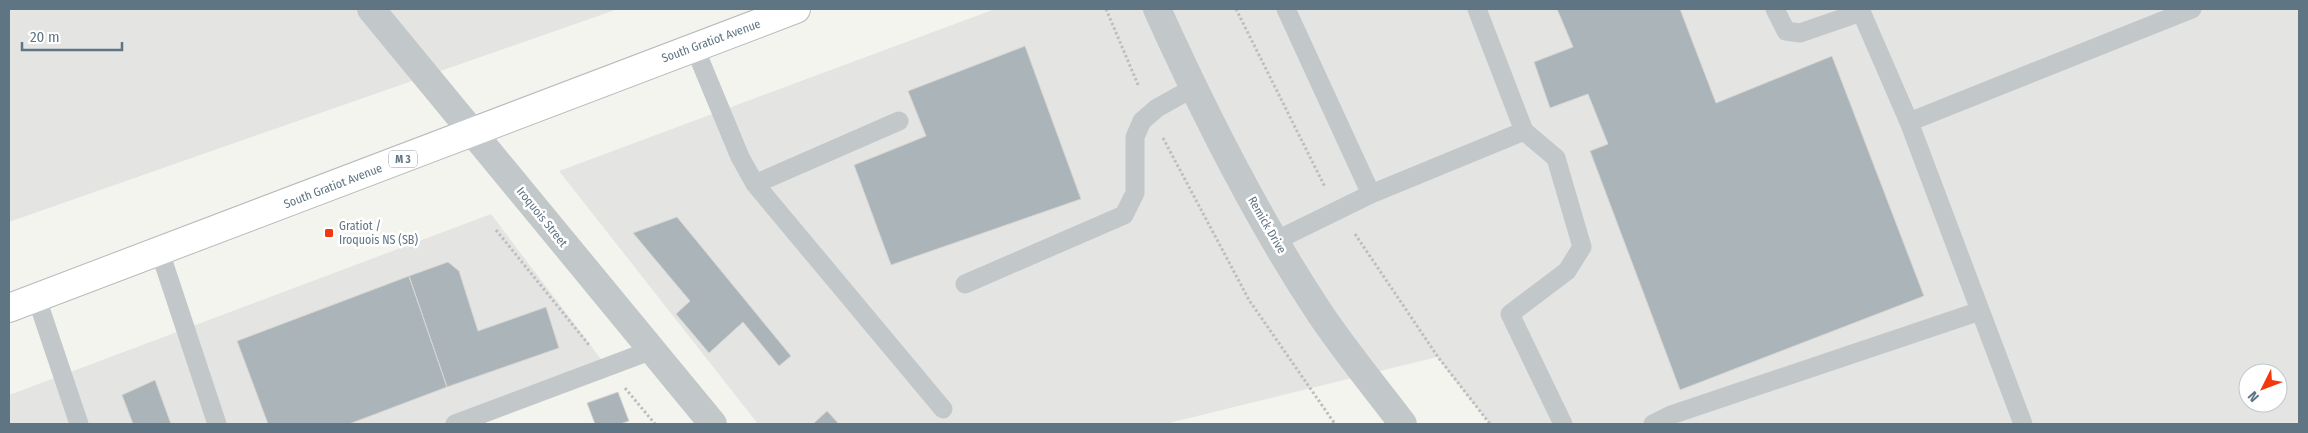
<svg xmlns="http://www.w3.org/2000/svg" width="2308" height="433" viewBox="0 0 2308 433" font-family="'Fira Sans Condensed',sans-serif">
<style>
.built{fill:#e4e5e3;fill-rule:evenodd}
.building{fill:#abb4b8;stroke:#d5d5d2}
.lines{fill:none;stroke-linecap:round;stroke-linejoin:round}
.primary-casing{stroke:#b5babd;stroke-width:30}
.path{stroke:#bcbec0;stroke-width:3;stroke-dasharray:2.5 2.5;stroke-linecap:butt}
.lane{stroke:#c2c7c9;stroke-width:19}
.street{stroke:#c2c7c9;stroke-width:28}
.primary{stroke:#fff;stroke-width:28}
.poi-dot{fill:#f4370f;stroke:#fff;stroke-width:2}
.labels{text-anchor:middle;stroke-width:5;stroke-linejoin:round;paint-order:stroke}
.shield{fill:#fff;stroke:#909ea8;stroke-width:1}
.shield-label{font-size:11px;font-weight:bold;fill:#607583}
.street-label{font-size:12px;fill:#607583;stroke:#fff}
.poi-label{font-size:12px;fill:#607583;stroke:#fff;text-anchor:start}
</style>
<rect width="100%" height="100%" fill="#f4f4ef"/>
<path class="built" d="M9,9H618L9,222Z
M995,9H2299V424H1490L1437,357L1165,424H758L559,171ZM2248,373H2278V403H2248Z
M491,214L607,367L454,424H9V395Z"/>
<path class="building" d="M1557,9H1680L1716,103L1832,56L1924,296L1680,390L1590,151L1608,144L1588,94L1550,108L1534,62L1573,47Z
M1025,46L1081,199L891,265L854,165L926,136L908,91Z
M677,217L791,356L779,366L743,322L709,353L676,314L690,301L633,233Z
M448,262L459,271L478,331L546,307L559,348L447,387L409,276Z
M409,276L447,387L349,424H268L237,341Z
M155,380L171,424H133L122,395Z
M618,392L629,421L620,424H595L587,403Z
M827,411L839,424H813Z"/>
<g class="lines">
<defs>
<path id="primary" d="M9,308L796,9"/>
</defs>
<use href="#primary" class="primary-casing"/>
<path class="path" d="M1106,9L1139,87
M1236,9L1325,187
M1163,138L1249,300L1335,424
M496,230L589,345
M1355,234L1438,357L1490,424
M625,388L655,424"/>
<path class="lane" d="M1477,9L1524,131
M1775,9L1786,31L1800,33L1861,12
M1860,9L1909,122
M694,46L740,157L755,184L943,409
M755,184L899,121
M1371,194L1524,131L1556,158L1582,247L1567,271L1510,314L1563,424
M1275,241L1371,194L1286,9
M160,252L217,424
M965,284L1124,215L1135,193V137L1142,121L1157,108L1193,88
M37,299L79,424
M455,424L652,350
M1653,424L1671,415L1980,311
M2023,424L1909,122L2192,9"/>
<path class="street" d="M371,9L713,424
M1157,9C1204,113 1256,217 1319,312C1345,351 1375,387 1403,424"/>
<use href="#primary" class="primary"/>
</g>
<rect class="poi-dot" x="324" y="228" width="10" height="10" rx="2.5"/>
<g class="labels">
<rect class="shield" x="389" y="150.5" width="28" height="17" rx="4"/>
<g class="shield-label">
<text x="403" y="163">M 3</text>
</g>
<g class="street-label">
<text transform="translate(711 41) rotate(-20)" y="4">South Gratiot Avenue</text>
<text transform="translate(333 186) rotate(-21)" y="4">South Gratiot Avenue</text>
<text transform="translate(542 217) rotate(51)" y="4">Iroquois Street</text>
<text transform="translate(1267 225) rotate(60)" y="4">Remick Drive</text>
</g>
<g class="poi-label">
<text x="339" y="230">Gratiot /<tspan x="339" dy="14">Iroquois NS (SB)</tspan></text>
</g>
</g>
<rect width="2308" height="433" fill="none" stroke="#607583" stroke-width="20"/>
<g transform="translate(2263 388) rotate(228)"><circle r="24" fill="#ffffff" stroke="#bfc8cd"/>
<path d="M0-4L9 19L0 12L-9 19Z" fill="#f4370f"/>
<text y="-8" font-size="14" font-weight="bold" text-anchor="middle" fill="#607583">N</text>
</g>
<path d="M22 42v8h100v-8" fill="none" stroke="#607583" stroke-width="2.5"/>
<text x="30" y="42" font-size="15" fill="#607583" stroke="#ffffff" stroke-width="4" paint-order="stroke">20 m</text>
</svg>
